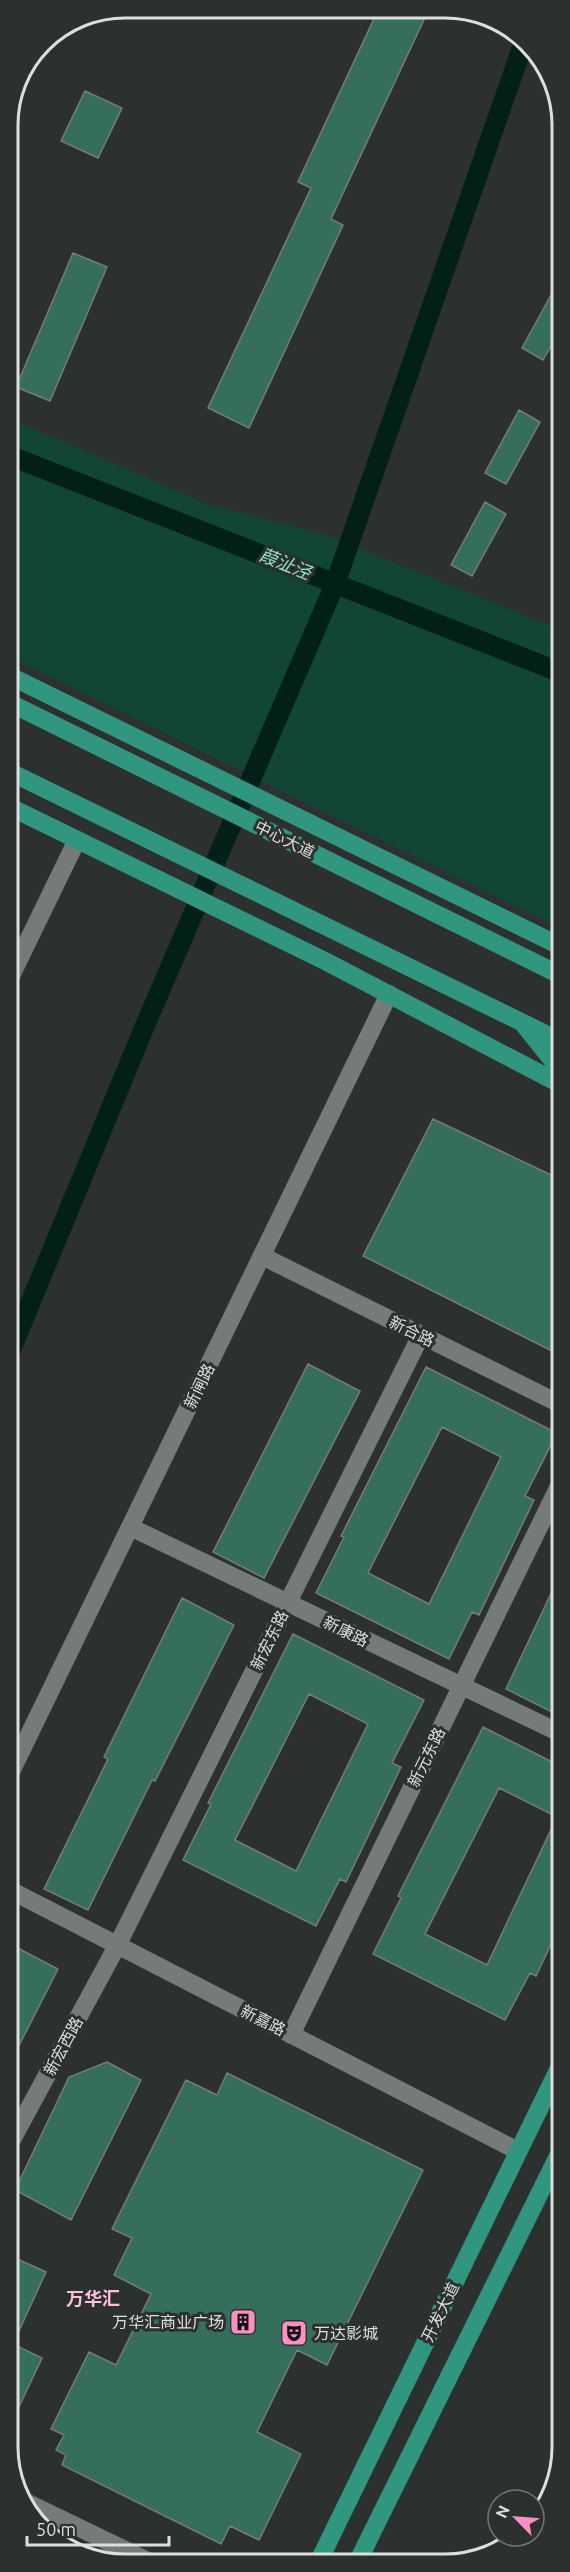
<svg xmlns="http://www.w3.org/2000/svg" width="570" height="2572" viewBox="0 0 570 2572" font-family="Ubuntu,'Noto Sans SC',sans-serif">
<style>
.green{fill:#114536}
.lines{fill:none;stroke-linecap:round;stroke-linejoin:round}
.canal{stroke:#022018;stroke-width:20}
.building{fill:#356e5c;stroke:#767c79;stroke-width:1.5;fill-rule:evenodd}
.path{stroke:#7d8180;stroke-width:4;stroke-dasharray:6 3;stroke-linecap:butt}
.minor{stroke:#757b78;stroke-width:18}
.major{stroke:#31967f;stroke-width:18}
.labels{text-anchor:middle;stroke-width:6;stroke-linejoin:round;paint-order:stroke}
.street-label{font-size:16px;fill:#dcdfde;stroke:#2c312f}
.poi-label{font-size:16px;fill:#dcdfde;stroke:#2c312f;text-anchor:end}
.water-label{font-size:18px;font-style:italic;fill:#8be5c7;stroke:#2c312f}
.neighbourhood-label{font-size:18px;font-weight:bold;fill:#fcbeda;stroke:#2c312f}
.rim{fill:none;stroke:#dcdfde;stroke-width:3}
</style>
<rect width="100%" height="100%" fill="#2c312f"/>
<path class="green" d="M8,418L209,505L326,535L562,631V929L8,656Z"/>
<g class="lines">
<path class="canal" d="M8,455L562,673
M8,1357L144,1028L335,584L524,42"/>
</g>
<path class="building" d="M378,10L428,11L331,219L343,225L249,428L208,408L311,188L298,182Z
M85,91L122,108L98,158L61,141Z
M73,253L107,267L50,401L16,387Z
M562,275V327L543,360L522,348Z
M519,410L540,422L506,484L485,473Z
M485,502L506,514L472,576L451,565Z
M433,1119L562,1180V1356L363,1256Z
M308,1364L360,1391L264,1578L213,1552Z
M426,1367L557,1433L525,1496L534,1500L479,1615L472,1612L449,1659L316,1593L344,1537L341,1536ZM442,1427L501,1457L429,1604L368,1573Z
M562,1570V1717L506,1689Z
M182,1598L234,1625L155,1781L152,1780L88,1910L44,1889L108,1759L104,1757Z
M293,1634L424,1700L392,1763L401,1767L346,1882L340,1879L316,1926L183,1860L211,1804L208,1803ZM309,1694L368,1724L296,1871L235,1840Z
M483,1727L562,1767V1921L536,1976L530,1973L505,2020L373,1954L401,1898L398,1896ZM499,1788L557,1817L487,1965L425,1934Z
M8,1943L58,1969L8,2067Z
M107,2062L141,2080L71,2220L15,2190L69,2077Z
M227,2073L423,2170L327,2365L297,2350L257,2432L301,2454L259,2540L230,2526L221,2544L62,2465L66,2455L56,2450L64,2435L51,2429L89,2352L116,2365L151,2294L114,2275L132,2238L112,2229L186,2080L217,2095Z
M8,2255L46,2272L13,2344L42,2358L8,2430Z"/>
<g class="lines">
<path class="path" d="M8,514L10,515L8,519"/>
<path class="minor" d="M8,982L77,840
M262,1256L562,1405
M130,1527L562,1734
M8,1778L389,994
M8,1889L518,2151
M291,2035L562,1480
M8,2147L117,1946L421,1335
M26,2502L150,2562"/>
<path class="major" d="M8,675L562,947
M8,702L562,976
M8,771L562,1042
M8,806L325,961L562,1085
M525,1026L562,1072
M318,2563L562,2062
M357,2563L562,2148"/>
</g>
<defs>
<symbol id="building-square" viewBox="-11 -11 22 22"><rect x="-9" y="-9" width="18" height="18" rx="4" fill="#fb8fc4" stroke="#2c312f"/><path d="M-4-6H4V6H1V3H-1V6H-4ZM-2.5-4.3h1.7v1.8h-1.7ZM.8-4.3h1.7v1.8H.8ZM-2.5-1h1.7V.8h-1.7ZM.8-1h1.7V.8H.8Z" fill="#111"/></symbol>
<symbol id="theatre-square" viewBox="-11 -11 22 22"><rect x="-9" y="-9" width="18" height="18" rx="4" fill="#fb8fc4" stroke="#2c312f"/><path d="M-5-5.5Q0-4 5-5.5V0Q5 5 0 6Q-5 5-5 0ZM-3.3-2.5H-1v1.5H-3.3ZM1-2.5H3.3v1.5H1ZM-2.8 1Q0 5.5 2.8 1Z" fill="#111"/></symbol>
</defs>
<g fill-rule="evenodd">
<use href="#building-square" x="228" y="2307" width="30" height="30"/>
<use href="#theatre-square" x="279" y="2318" width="30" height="30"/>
</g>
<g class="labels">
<g class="street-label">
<text transform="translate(285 839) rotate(26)" y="6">中心大道</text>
<text transform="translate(412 1331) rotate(26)" y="6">新合路</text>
<text transform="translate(199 1386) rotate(-64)" y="6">新闸路</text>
<text transform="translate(346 1631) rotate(26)" y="6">新康路</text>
<text transform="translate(269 1640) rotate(-64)" y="6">新宏东路</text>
<text transform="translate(426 1757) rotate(-64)" y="6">新元东路</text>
<text transform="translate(263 2020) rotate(27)" y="6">新嘉路</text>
<text transform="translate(63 2046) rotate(-62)" y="6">新宏西路</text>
<text transform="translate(440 2312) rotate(-64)" y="6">开发大道</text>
</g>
<g class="poi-label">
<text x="224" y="2328">万华汇商业广场</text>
<text x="314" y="2339" text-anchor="start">万达影城</text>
</g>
<g class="water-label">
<text transform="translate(285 564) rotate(22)" y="6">葭沚泾</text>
</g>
<g class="neighbourhood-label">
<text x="93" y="2305">万华汇</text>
</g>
</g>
<path d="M0 0H570V2572H0ZM125 18H445A107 107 0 0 1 552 125V2447A107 107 0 0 1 445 2554H125A107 107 0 0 1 18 2447V125A107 107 0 0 1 125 18Z" fill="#2c312f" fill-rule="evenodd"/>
<path class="rim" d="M125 18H445A107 107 0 0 1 552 125V2447A107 107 0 0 1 445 2554H125A107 107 0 0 1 18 2447V125A107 107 0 0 1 125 18Z"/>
<g transform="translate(516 2518) rotate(295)"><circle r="28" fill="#2c312f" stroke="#727775" stroke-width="1.5"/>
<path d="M0-4.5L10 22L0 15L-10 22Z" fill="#fb8fc4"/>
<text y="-9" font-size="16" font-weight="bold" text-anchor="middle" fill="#dcdfde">N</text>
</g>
<path d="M27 2536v9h142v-9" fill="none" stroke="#dcdfde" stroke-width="3"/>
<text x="36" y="2536" font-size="18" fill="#dcdfde" stroke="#2c312f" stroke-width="4.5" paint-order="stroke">50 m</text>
</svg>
